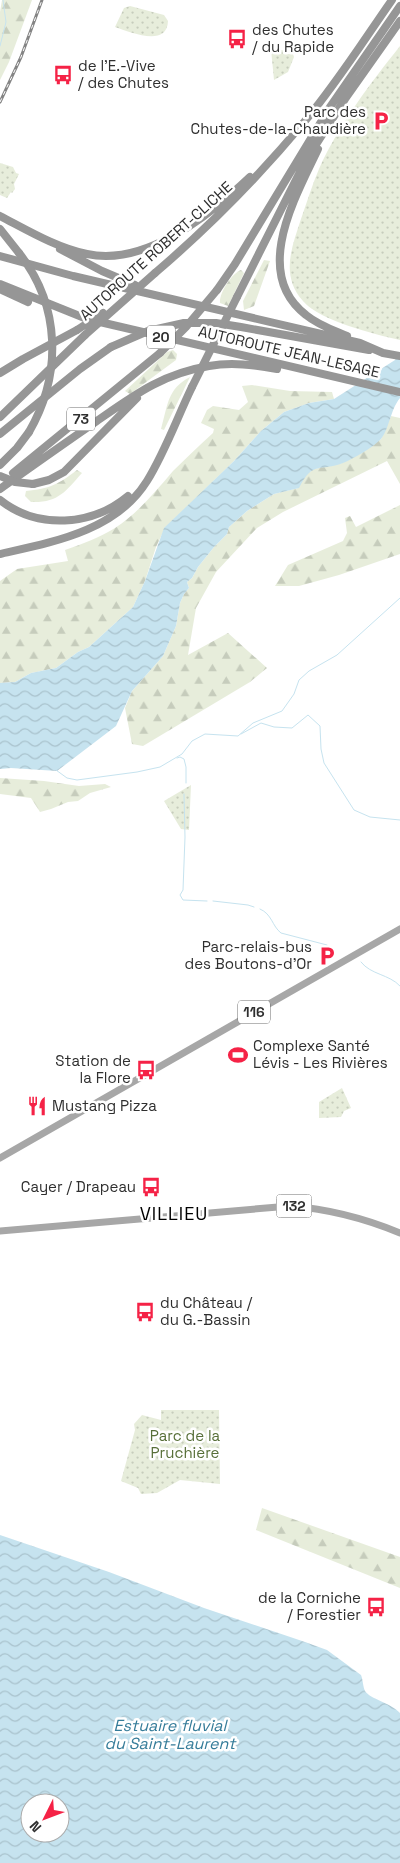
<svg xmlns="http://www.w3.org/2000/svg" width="400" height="1863" viewBox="0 0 400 1863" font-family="'Space Grotesk',sans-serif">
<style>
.forest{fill:url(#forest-firs)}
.park{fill:url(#park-dots)}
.water{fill:url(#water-waves);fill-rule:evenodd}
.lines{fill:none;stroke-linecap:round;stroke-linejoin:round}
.stream{stroke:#c6e3ef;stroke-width:1}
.major{stroke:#a7a7a7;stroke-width:7}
.highway{stroke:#969696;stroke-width:8}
.rail-casing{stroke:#848484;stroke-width:3}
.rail{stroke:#fff;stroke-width:1;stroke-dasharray:4;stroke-linecap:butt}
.highway-bridge{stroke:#969696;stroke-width:8}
.labels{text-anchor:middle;stroke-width:5;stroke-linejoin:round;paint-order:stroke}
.shield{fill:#fff;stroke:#6d6d6d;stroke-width:1}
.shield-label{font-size:14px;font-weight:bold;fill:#2f2f2f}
.poi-label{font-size:15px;fill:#2f2f2f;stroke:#fff;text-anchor:start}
.street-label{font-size:15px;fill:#2f2f2f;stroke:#fff}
.park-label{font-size:15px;fill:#576f38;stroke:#fff}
.water-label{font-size:16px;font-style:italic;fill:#357c99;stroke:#fff}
.quarter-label{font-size:18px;letter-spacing:1px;fill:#000;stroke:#fff}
</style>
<defs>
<pattern id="forest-firs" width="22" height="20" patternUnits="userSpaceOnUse" patternTransform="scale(1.25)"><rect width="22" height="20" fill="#e7eddb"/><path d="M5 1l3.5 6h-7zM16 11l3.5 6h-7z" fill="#c6ccbc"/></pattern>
<pattern id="park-dots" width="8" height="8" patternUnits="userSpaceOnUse" patternTransform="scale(1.25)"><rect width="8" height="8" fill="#e7eddb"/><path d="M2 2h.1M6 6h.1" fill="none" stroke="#c6ccbc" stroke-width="1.8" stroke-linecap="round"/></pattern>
<pattern id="water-waves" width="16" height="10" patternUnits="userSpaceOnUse" patternTransform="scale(1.25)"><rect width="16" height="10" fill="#c6e3ef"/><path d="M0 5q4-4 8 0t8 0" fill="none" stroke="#aac3cd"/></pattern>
</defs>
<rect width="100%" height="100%" fill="#fff"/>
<path class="forest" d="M2,0H32L9,62L0,80V12Z
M264,260L270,261L254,306L244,310L243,301Z
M241,270L244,273L228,306L220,303C219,293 232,273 241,270Z
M173,350L177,354L176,360L130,394L125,391L167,352Z
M190,377L164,430L161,429C168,405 167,389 190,377Z
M252,385L290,391L332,392L334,399L309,403L284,412L261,431L234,461L165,528L156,547L145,581L133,607L89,647L78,652L56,668L31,673L15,682L0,683V581L17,569L68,561L65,550C82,544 99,538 115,528C138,513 155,492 173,471C186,458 199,446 213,433L214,429L201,423L207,410L213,406L239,410L248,402L242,386Z
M391,416L400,418V484L387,461L283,512L257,528L216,572L196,608L188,655L228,633L267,668L250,682L143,746L132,744L125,708L132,691L163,656L176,626L180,603L184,594L189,588L187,582L192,578L198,567L214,547L227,534L229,527L247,511L274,494L298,488L305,475L314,469L342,463L381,439Z
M77,470L82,473C65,492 58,503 31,502L25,496L26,491C49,489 59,484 77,470Z
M400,505V554L339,575L299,586H275L288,565L343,541L347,533L345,518L350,516L356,527Z
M0,778L44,781L79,786L105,784L111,787L90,793L78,801L68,802L51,809L40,812L31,798L0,794Z
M262,1508L400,1557V1588L256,1530Z"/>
<path class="park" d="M130,6L164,15L168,21C167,48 130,32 115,27L124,8Z
M400,46V340C374,334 320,321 303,301C280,275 292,247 301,219C307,202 312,185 319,169C339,124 370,84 400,46Z
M271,49L292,51L294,57L288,72L274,80Z
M0,163L13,167L16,173L19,174L14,184L15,189L12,193L11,192L7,198L0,195Z
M191,785L189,830L181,829L164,801Z
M342,1088L351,1108L344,1111L341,1117L319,1118V1102Z
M161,1410H219L220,1484L180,1480L157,1493L141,1494L138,1488L121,1481L135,1430L134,1424L142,1415L161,1420Z"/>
<path class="water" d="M400,353V398C390,410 389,431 380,440C372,448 353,459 343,463C320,472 313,460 299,488L274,494L247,511L229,527L227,534L214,547L198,567L192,578L187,582L189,588L184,594L180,603L176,626L163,656L132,691L116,726L57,771L11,768L0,769V683L15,682L31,673L56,668L78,652L89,647L133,607L145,581L164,528L234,461L261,431L284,412L309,403L334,399L395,360Z
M0,1535L109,1572L204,1608L305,1642L327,1650L361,1675C363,1680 363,1687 365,1691C370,1699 391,1703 400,1713V1863H0ZM30,1803H60V1833H30Z"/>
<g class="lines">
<path class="stream" d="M0,46L6,22L3,0
M241,734L261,723L274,727L292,728L308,715L320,726L321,749L324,763L354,810L370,817L400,820
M177,758L180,757L184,759L186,767V783
M56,770L67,778L77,780L137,772L160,767L182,754L192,741L205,734L238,736L253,723L282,711L294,694L299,680L309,671L337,655L400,598
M184,794L185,837L183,890L180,895L183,900L207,901
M213,901L248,905L254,907
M260,909C272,914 272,926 281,933L327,945
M361,962C371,975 389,974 400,986"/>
<path class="major" d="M0,1158L400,929
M0,1231L290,1206C329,1209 364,1218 400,1233"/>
<path class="highway" d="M318,149C296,196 251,273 306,315C318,325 333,330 347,336
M0,216C27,230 57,248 87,254C146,267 210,215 250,177
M0,229L19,253
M60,249L102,271L135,285
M0,256L73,276L360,343L383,353L400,356
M155,273C209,227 259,176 305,121C337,83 364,40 392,0
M0,284L87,319L400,392
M2,290L28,302
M217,290L235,264L330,107L400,6
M237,297L306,160L345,99L400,21
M185,323H216L241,327L369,350
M0,373L23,359L77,330
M0,417L85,335
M0,434L80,369L111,347
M0,465L17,448L29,432
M13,473L160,353
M33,484L49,480L64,472L137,398
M0,489C31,467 62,445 94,423C133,396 161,374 209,366C232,362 254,365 277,369
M0,500C38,530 92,526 128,496
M0,554C53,542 116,531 147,481C165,452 177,418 192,387"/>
<defs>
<path id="rail" d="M0,102L21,57L42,0"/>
</defs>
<use href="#rail" class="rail-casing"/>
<use href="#rail" class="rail"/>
<path class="highway-bridge" d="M19,253C61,306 62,375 29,432
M77,330L103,313
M85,335L155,273
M111,347L148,331L184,323
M160,353L186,327L217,290
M192,387L237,297
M0,476L15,482L33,484"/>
</g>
<defs>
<symbol id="bus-bare" viewBox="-9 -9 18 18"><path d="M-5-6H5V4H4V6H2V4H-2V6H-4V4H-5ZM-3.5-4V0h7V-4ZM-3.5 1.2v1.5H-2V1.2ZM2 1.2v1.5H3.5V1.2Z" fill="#f52246" stroke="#fff" stroke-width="2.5" paint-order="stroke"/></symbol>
<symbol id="parking-bare" viewBox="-9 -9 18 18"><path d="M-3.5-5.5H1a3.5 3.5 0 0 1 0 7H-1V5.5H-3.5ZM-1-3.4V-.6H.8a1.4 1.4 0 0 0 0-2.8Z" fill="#f52246" stroke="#fff" stroke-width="2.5" paint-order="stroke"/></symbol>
<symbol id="stadium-bare" viewBox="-9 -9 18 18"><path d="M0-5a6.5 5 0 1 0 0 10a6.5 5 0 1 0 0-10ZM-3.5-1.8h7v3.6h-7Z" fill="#f52246" stroke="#fff" stroke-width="2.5" paint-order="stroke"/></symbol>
<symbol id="restaurant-bare" viewBox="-9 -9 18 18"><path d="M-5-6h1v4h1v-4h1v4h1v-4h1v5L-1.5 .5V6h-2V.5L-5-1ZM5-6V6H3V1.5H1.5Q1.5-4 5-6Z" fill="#f52246" stroke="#fff" stroke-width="2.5" paint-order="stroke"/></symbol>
</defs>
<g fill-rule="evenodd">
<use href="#bus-bare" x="223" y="25" width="28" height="28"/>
<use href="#bus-bare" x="49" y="61" width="28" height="28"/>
<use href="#parking-bare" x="367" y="107" width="28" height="28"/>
<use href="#parking-bare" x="313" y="942" width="28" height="28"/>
<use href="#stadium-bare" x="224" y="1041" width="28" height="28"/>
<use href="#bus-bare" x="132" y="1056" width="28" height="28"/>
<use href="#restaurant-bare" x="23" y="1092" width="28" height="28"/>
<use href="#bus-bare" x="137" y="1173" width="28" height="28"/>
<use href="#bus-bare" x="131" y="1298" width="28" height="28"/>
<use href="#bus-bare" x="362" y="1593" width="28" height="28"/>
</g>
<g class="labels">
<g class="shield">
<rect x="147" y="325.5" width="28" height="23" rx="4"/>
<rect x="67" y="407.5" width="28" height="23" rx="4"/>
<rect x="238" y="1000.5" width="32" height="23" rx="4"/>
<rect x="276.5" y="1194.5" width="35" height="23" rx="4"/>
</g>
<g class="shield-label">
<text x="161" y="342">20</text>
<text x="81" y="424">73</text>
<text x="254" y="1017">116</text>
<text x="294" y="1211">132</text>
</g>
<g class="poi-label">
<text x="252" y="35">des Chutes<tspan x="252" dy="17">/ du Rapide</tspan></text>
<text x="78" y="71">de l'E.-Vive<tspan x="78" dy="17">/ des Chutes</tspan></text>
<text x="366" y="117" text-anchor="end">Parc des<tspan x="366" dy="17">Chutes-de-la-Chaudière</tspan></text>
<text x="312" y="952" text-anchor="end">Parc-relais-bus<tspan x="312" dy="17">des Boutons-d'Or</tspan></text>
<text x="253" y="1051">Complexe Santé<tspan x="253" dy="17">Lévis - Les Rivières</tspan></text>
<text x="131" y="1066" text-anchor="end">Station de<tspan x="131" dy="17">la Flore</tspan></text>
<text x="52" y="1111">Mustang Pizza</text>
<text x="136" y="1192" text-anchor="end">Cayer / Drapeau</text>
<text x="160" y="1308">du Château /<tspan x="160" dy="17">du G.-Bassin</tspan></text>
<text x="361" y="1603" text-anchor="end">de la Corniche<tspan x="361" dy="17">/ Forestier</tspan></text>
</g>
<g class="street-label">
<text transform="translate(156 251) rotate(-42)" y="5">AUTOROUTE ROBERT-CLICHE</text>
<text transform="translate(289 352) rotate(13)" y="5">AUTOROUTE JEAN-LESAGE</text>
</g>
<g class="park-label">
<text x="185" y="1441">Parc de la<tspan x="185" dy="17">Pruchière</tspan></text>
</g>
<g class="water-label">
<text x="170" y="1731">Estuaire fluvial<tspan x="170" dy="18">du Saint-Laurent</tspan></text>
</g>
<g class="quarter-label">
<text x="174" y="1220">VILLIEU</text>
</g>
</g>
<g transform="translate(45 1818) rotate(228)"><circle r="24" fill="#ffffff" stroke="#acacac"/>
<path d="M0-4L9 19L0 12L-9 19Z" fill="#f52246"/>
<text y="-8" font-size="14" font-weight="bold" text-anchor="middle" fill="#2f2f2f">N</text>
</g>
</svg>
